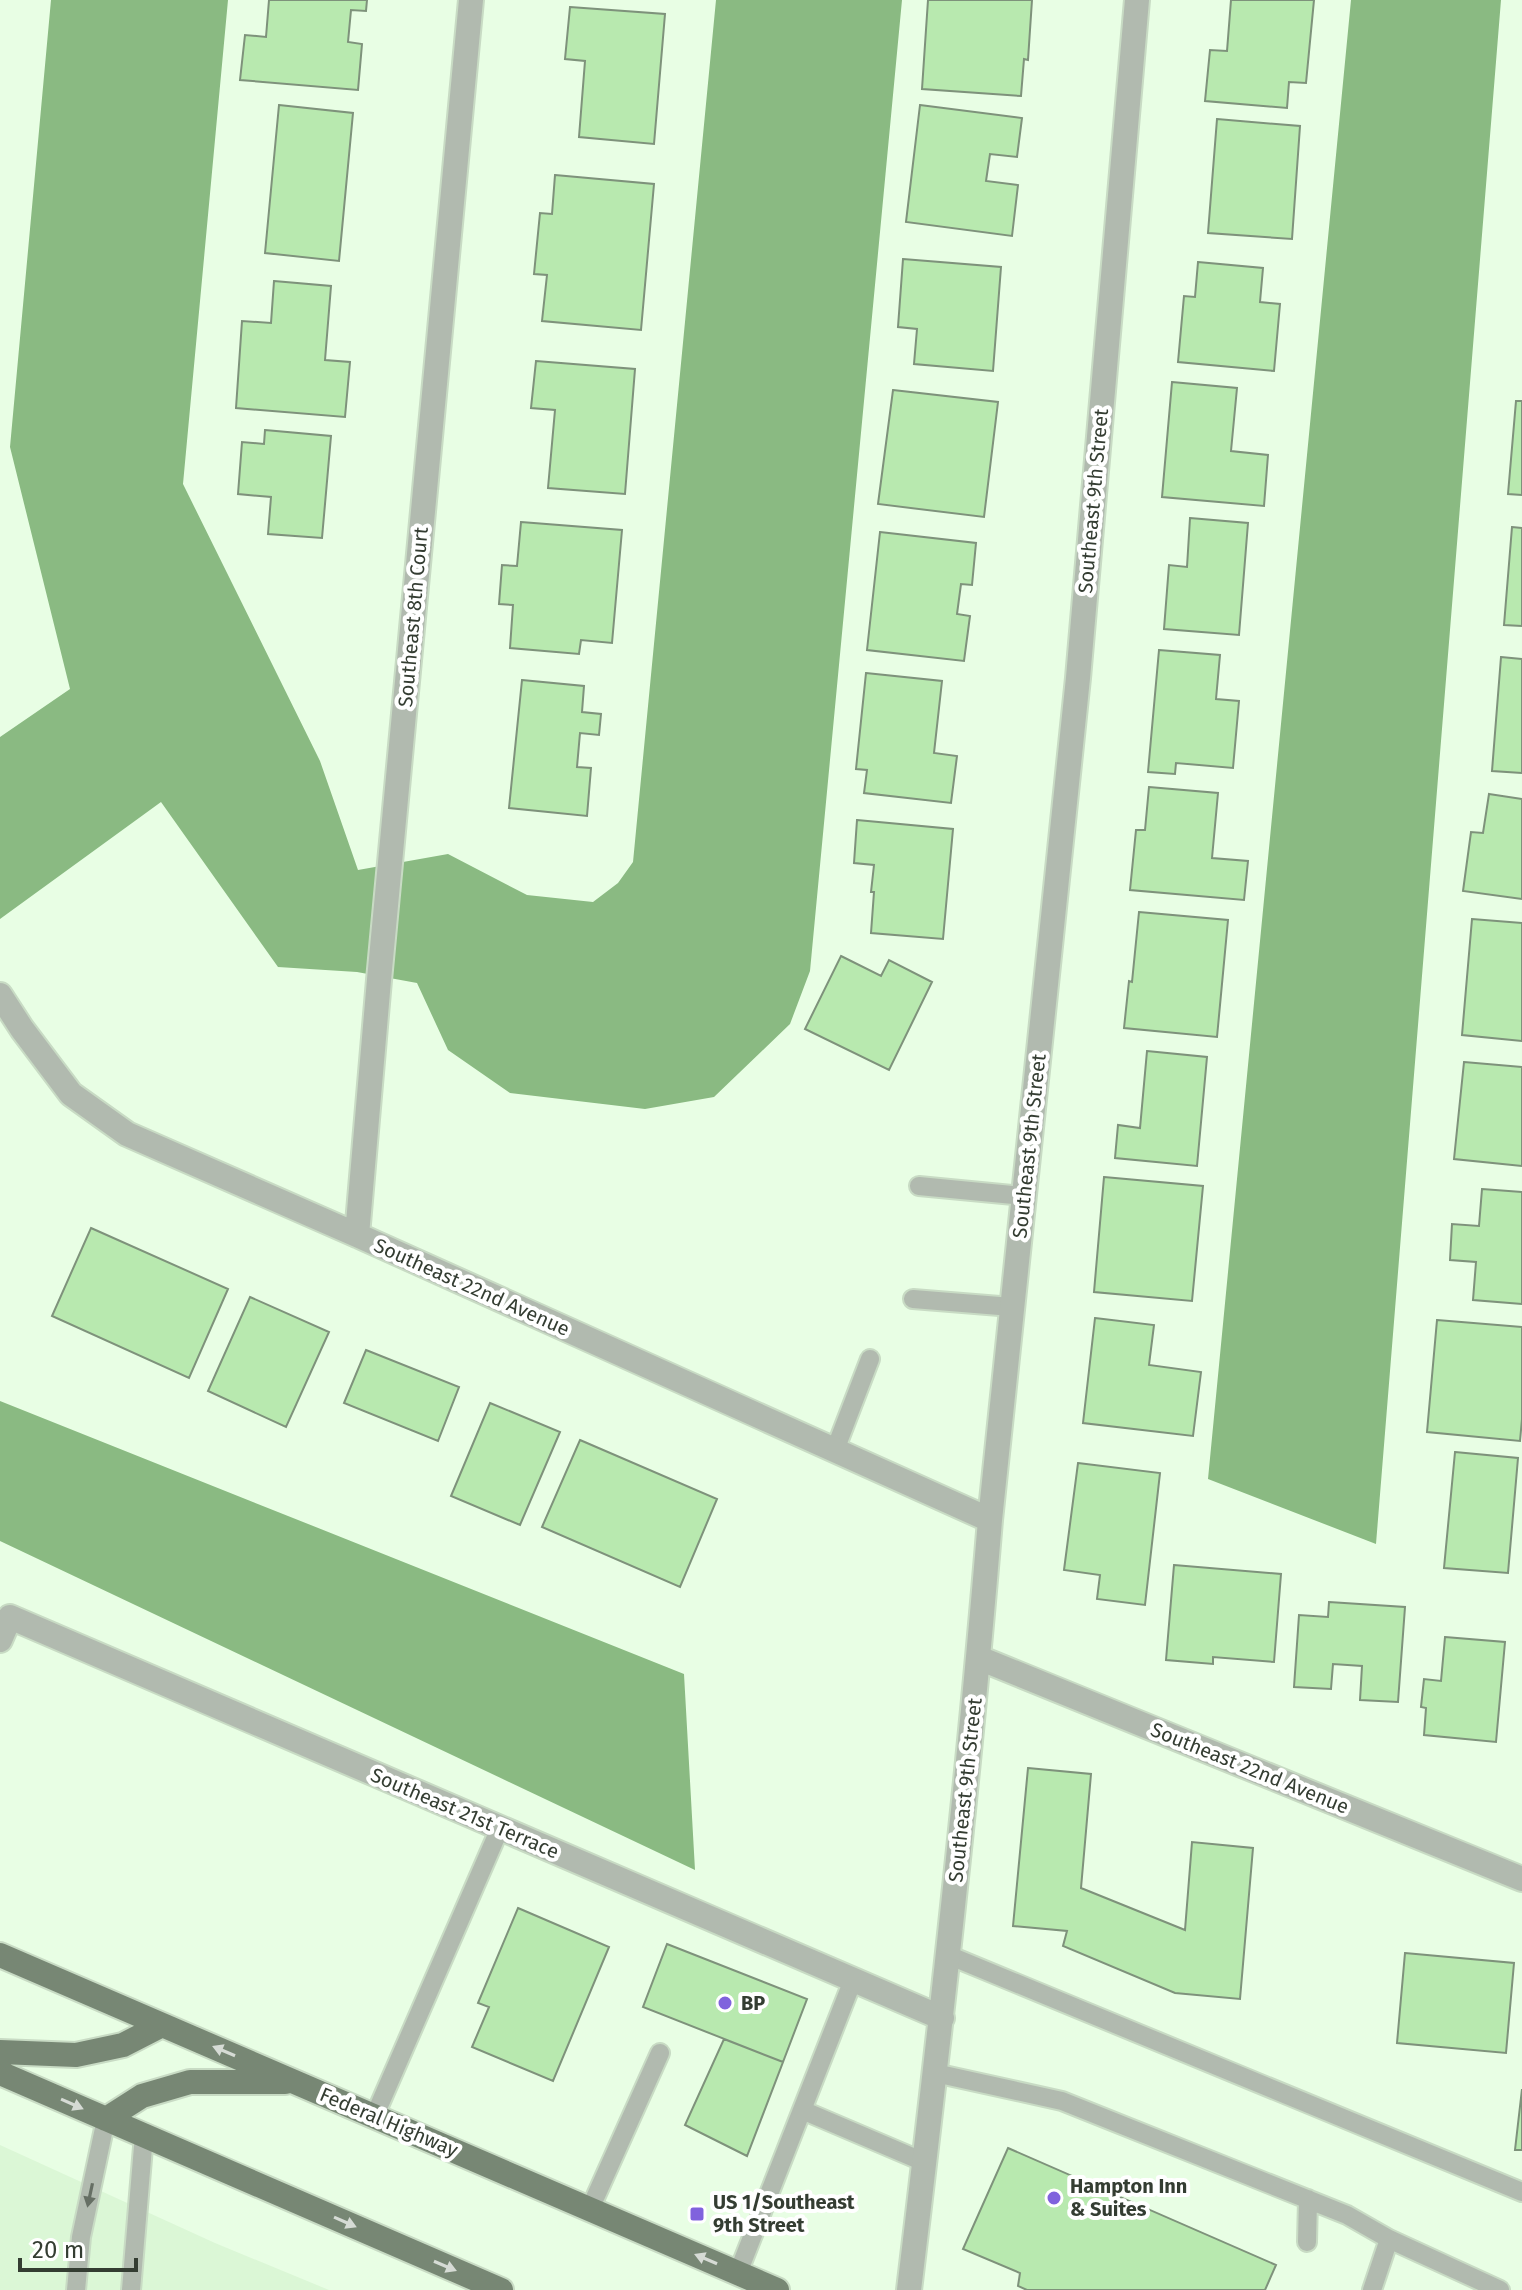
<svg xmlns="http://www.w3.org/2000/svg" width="1522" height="2290" viewBox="0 0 1522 2290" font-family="'Fira Sans',sans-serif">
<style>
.built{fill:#dbf7d6}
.water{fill:#8aba82}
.building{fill:#b8e9af;stroke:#7e927b;stroke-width:2}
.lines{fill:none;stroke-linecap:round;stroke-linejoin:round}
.lane-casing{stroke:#c8dbc4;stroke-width:22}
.street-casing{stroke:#c8dbc4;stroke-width:28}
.primary-casing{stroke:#c8dbc4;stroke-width:28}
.lane{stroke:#b1baaf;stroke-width:18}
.street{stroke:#b1baaf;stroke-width:24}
.primary{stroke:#778774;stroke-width:24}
.oneway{fill:#d6dbd5}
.oneway2{fill:#666f64}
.poi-dot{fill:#8062dd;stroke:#fff;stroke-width:3}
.labels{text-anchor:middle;stroke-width:8;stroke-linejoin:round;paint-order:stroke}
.street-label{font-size:20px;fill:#343d32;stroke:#fff}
.poi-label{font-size:20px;font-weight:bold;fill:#343d32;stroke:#fff;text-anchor:start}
</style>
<rect width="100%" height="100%" fill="#e8fee4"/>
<path class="built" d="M0,2145L215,2243L329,2290H0Z"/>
<path class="water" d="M51,0H228L183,484L320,761L358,870L448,854L527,895L593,902L618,883L633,862L716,0H902L810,971L790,1024L714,1097L645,1109L510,1093L448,1050L417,983L357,972L278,967L161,802L0,919V737L70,689L10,447Z
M1351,0H1501L1376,1544L1208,1479Z
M0,1401L684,1674L695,1870L0,1541Z"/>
<path class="building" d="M269,0H367L366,11L351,10L348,42L362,44L358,90L240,80L245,35L266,37Z
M928,0H1032L1028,60L1024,59L1021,96L922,89Z
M1231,0H1314L1306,83L1289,82L1287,108L1205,101L1210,50L1227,51Z
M570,7L665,14L654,144L579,137L585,61L565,59Z
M279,105L353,113L339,261L265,253Z
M920,105L1022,118L1017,157L990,154L986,181L1018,185L1012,236L906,222Z
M1217,119L1300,126L1292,239L1208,233Z
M555,175L654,184L641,330L542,321L547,275L534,274L540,213L552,214Z
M903,259L1001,267L993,371L914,364L917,329L898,327Z
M1198,262L1263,268L1260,302L1280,304L1274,371L1178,362L1184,296L1195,297Z
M274,281L331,286L325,360L350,362L345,417L236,408L242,321L271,323Z
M536,361L635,369L625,494L548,488L555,410L531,408Z
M1172,382L1237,388L1231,451L1268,455L1264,506L1162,497Z
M893,390L998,402L984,517L878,504Z
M1516,401H1522V495L1508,494Z
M265,430L331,436L322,538L268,534L271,497L238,494L242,442L264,444Z
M1190,518L1248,523L1239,635L1164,629L1169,565L1187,567Z
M521,522L622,530L612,643L581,640L579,654L510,648L513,605L499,604L502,565L517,566Z
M1512,527L1522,528V626L1504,625Z
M880,532L976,543L972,585L961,584L957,614L970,616L964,661L867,650Z
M1159,650L1220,655L1216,699L1239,701L1233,768L1176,763L1175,774L1148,772Z
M1501,657L1522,659V773L1492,771Z
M866,673L942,681L934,753L957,756L951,803L864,793L867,770L856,769Z
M522,680L584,686L582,712L601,714L599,735L580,733L577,767L591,768L587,816L509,808Z
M1149,787L1218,793L1212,858L1248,861L1244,900L1130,890L1136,830H1145Z
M1489,794L1522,799V899L1463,891L1471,832L1483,833Z
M857,820L953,829L943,939L871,933L874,892H871L874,865L854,863Z
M1139,912L1228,920L1217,1037L1124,1028L1129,981L1132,982Z
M1472,919L1522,923V1041L1462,1035Z
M841,956L881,976L889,960L932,982L889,1070L805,1029Z
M1147,1051L1207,1057L1197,1166L1115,1158L1118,1125L1140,1128Z
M1464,1062L1522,1067V1166L1454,1159Z
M1104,1177L1203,1186L1192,1301L1094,1292Z
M1482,1189L1522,1192V1304L1473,1300L1476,1262L1450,1260L1452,1224L1479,1226Z
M91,1228L228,1289L189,1378L52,1316Z
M250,1297L329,1332L286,1427L208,1391Z
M1095,1318L1154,1325L1149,1365L1201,1372L1193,1436L1083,1423Z
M1437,1320L1522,1327V1419L1520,1441L1427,1432Z
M366,1350L459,1387L438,1441L344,1403Z
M490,1403L560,1432L520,1525L451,1496Z
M580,1440L717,1499L680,1587L542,1527Z
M1455,1452L1518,1458L1508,1573L1444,1568Z
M1078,1463L1160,1473L1145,1605L1097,1599L1100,1575L1064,1570Z
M1174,1565L1281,1574L1274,1662L1213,1657V1664L1166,1660Z
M1329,1602L1405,1607L1398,1702L1360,1700L1362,1666L1333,1664L1331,1689L1294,1687L1299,1615L1328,1617Z
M1445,1637L1505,1642L1496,1742L1424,1735L1426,1708L1421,1707L1424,1679L1441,1681Z
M1028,1768L1091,1774L1081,1888L1185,1930L1192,1842L1253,1848L1240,1999L1175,1993L1063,1946L1067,1931L1013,1926Z
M518,1908L609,1947L553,2081L472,2047L489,2007L478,2003Z
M667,1944L807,1999L783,2062L643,2007Z
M1405,1953L1514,1963L1506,2053L1397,2043Z
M724,2039L783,2062L747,2156L685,2125Z
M1522,2089V2150H1515Z
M1008,2148L1276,2265L1265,2290H1027L1018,2286L1020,2273L963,2249Z"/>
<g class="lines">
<defs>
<path id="lane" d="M919,1186L1024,1196
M913,1299L1012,1307
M835,1450L870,1359
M948,1955L1522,2192
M935,2073L1062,2101L1347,2215L1389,2239L1500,2290
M802,2110L924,2162
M375,2115L500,1828
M590,2209L660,2053
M1307,2242L1308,2199
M738,2273L853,1980
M76,2290L81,2237L106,2119
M131,2290L144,2135
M1372,2290L1389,2239"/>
<path id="street" d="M0,995L22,1029L71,1094L127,1134L357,1235L990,1520
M357,1235L379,980L471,0
M0,1640L10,1617L942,2018
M979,1658L1522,1879
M909,2290C940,2034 969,1777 990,1520L1078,678L1137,0"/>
<path id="primary" d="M0,1955L777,2290
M0,2052L76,2055L123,2045L162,2025
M0,2073L501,2290
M106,2119L142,2096L190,2082H285"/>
</defs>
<use href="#lane" class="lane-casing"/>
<use href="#street" class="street-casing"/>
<use href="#primary" class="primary-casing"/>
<use href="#lane" class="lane"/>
<use href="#street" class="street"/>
<use href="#primary" class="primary"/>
</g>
<defs><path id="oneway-solid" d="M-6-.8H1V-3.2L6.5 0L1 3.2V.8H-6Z" transform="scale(2)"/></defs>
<g class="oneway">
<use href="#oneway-solid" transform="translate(224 2051) rotate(-157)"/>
<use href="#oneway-solid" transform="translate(72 2104) rotate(24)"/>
<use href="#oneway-solid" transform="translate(345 2222) rotate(24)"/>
<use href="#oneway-solid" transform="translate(706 2259) rotate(-157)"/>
<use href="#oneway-solid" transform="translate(445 2266) rotate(23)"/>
</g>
<use class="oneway2" href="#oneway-solid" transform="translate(90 2195) rotate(102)"/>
<g class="poi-dot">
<circle cx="725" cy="2003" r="8"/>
<circle cx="1054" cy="2198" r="8"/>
<rect x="689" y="2206" width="16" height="16" rx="4"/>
</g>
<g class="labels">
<g class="street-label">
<text transform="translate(1093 501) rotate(-85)" y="7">Southeast 9th Street</text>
<text transform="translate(413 617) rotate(-85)" y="7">Southeast 8th Court</text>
<text transform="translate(1029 1146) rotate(-84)" y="7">Southeast 9th Street</text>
<text transform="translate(472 1287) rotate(24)" y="7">Southeast 22nd Avenue</text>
<text transform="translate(1250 1768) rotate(22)" y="7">Southeast 22nd Avenue</text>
<text transform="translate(965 1790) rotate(-84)" y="7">Southeast 9th Street</text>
<text transform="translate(465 1813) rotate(23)" y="7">Southeast 21st Terrace</text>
<text transform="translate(389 2122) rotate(23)" y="7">Federal Highway</text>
</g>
<g class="poi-label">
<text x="741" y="2010">BP</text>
<text x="1070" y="2193">Hampton Inn<tspan x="1070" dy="23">&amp; Suites</tspan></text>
<text x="713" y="2209">US 1/Southeast<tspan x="713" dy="23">9th Street</tspan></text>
</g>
</g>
<path d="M20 2258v12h116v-12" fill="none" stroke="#343d32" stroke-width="4"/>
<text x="32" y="2258" font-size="24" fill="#343d32" stroke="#ffffff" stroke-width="6" paint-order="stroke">20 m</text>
</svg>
